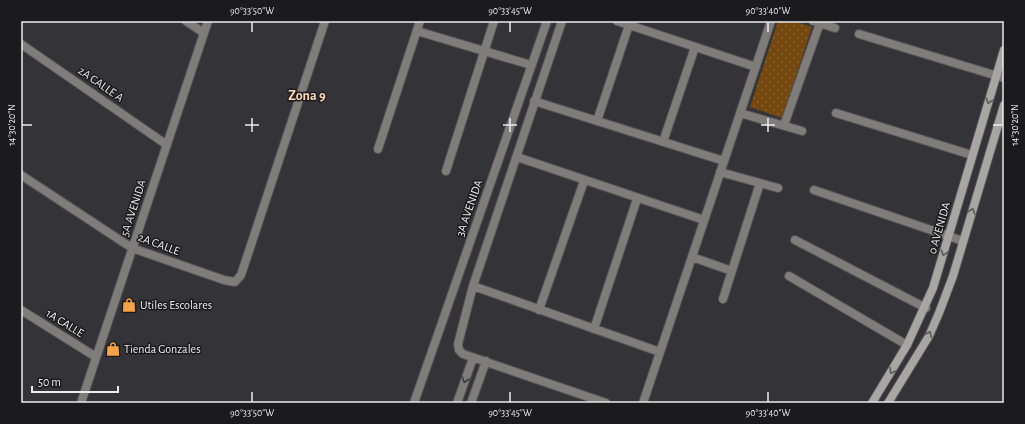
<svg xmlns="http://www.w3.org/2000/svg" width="1025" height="424" viewBox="0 0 1025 424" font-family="'Alegreya Sans',sans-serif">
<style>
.green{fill:url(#green-dots)}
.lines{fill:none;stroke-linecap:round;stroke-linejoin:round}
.minor-casing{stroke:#515155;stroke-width:10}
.secondary-casing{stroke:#515155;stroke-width:10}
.minor{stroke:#7f7c7a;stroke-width:8}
.secondary{stroke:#a9a5a2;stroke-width:8}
.oneway{stroke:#5b5959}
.oneway2{stroke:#3e3d3e}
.ticks{fill:none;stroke:#ececef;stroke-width:1.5}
.labels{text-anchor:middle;stroke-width:3;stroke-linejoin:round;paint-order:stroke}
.street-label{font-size:12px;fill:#ececef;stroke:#1b1b1d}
.poi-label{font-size:12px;fill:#ececef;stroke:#1b1b1d;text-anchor:start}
.quarter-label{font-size:14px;font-weight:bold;fill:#fad6b4;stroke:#1b1b1d}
.neatline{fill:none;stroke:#ececef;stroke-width:1.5}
.ticks-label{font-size:10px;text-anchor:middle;fill:#ececef}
</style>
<defs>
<pattern id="green-dots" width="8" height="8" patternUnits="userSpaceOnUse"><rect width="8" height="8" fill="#74470f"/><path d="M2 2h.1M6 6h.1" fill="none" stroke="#886232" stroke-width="1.8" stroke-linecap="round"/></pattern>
</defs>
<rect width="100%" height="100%" fill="#343338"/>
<path class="green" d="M778,21H794L812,27L782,118L750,107Z"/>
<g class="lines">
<defs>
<path id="minor" d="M186,21L204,33
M562,21L473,286L458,344L459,350L463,354L606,403
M617,21L756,67
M813,21L835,28
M417,31L531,65
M859,34L1004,78
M21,44L167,145
M534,101L724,161
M740,113L802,131
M836,113L972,155
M597,121L629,25
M784,125L820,23
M663,142L695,47
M378,149L420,21
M517,157L704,220
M446,171L494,21
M720,172L778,188
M21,175L132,248L224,280L235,282L241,275L325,21
M814,190L963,241
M795,240L926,308
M692,257L732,271
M789,276L907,345
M473,286L660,352
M723,299L760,183
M21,310L96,357
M539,310L584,181
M594,329L637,199
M81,403L208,21
M414,403L547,21
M457,403L473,358
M471,403L486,361
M643,403L771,21"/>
<path id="secondary" d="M872,403L907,345L933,288L1004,50
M888,403L929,336L939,313L953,276L1004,105"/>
</defs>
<use href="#minor" class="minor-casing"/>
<use href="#secondary" class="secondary-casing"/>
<use href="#minor" class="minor"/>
<use href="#secondary" class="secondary"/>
</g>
<defs><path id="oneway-chevron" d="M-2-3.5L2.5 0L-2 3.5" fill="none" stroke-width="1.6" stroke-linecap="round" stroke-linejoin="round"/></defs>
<g class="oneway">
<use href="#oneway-chevron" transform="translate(989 101) rotate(107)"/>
<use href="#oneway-chevron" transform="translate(972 211) rotate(-73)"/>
<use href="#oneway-chevron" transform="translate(944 253) rotate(107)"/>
<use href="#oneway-chevron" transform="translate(929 334) rotate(-63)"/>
<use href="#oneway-chevron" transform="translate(892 371) rotate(121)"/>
</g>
<use class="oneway2" href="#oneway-chevron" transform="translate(465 380) rotate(109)"/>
<path class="ticks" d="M252,22V32M510,22V32M768,22V32M252,118V132M510,118V132M768,118V132M22,125H32M245,125H259M503,125H517M761,125H775M993,125H1003M252,392V402M510,392V402M768,392V402"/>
<defs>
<symbol id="shop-bare" viewBox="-9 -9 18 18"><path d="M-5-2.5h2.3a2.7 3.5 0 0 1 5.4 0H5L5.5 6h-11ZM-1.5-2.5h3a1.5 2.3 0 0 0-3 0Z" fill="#f5a345" stroke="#1b1b1d" stroke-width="2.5" paint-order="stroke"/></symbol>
</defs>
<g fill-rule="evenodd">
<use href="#shop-bare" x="119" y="295" width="20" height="20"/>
<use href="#shop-bare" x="103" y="339" width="20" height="20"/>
</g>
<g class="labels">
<g class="street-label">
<text transform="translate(101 84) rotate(35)" y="4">2A CALLE A</text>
<text transform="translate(133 208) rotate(-72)" y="4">5A AVENIDA</text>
<text transform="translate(469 208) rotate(-71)" y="4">3A AVENIDA</text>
<text transform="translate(939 228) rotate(-74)" y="4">0 AVENIDA</text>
<text transform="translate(159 244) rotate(20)" y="4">2A CALLE</text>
<text transform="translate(65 323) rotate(32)" y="4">1A CALLE</text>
</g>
<g class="poi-label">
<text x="140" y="309">Utiles Escolares</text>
<text x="124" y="353">Tienda Gonzales</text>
</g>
<g class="quarter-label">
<text x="307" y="100">Zona 9</text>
</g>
</g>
<rect width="1025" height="424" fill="none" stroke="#1b1b1d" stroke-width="44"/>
<path d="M32 386v6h86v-6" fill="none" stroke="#ececef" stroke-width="2"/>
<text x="38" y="386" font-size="12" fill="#ececef" stroke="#1b1b1d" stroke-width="3" paint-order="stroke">50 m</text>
<rect x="22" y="22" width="981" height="380" class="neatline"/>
<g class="ticks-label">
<text x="252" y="14">90°33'50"W</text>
<text x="510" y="14">90°33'45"W</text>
<text x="768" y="14">90°33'40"W</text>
<text transform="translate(11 125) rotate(-90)" y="4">14°30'20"N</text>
<text transform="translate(1014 125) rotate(-90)" y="4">14°30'20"N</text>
<text x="252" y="416">90°33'50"W</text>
<text x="510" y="416">90°33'45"W</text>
<text x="768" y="416">90°33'40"W</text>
</g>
</svg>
